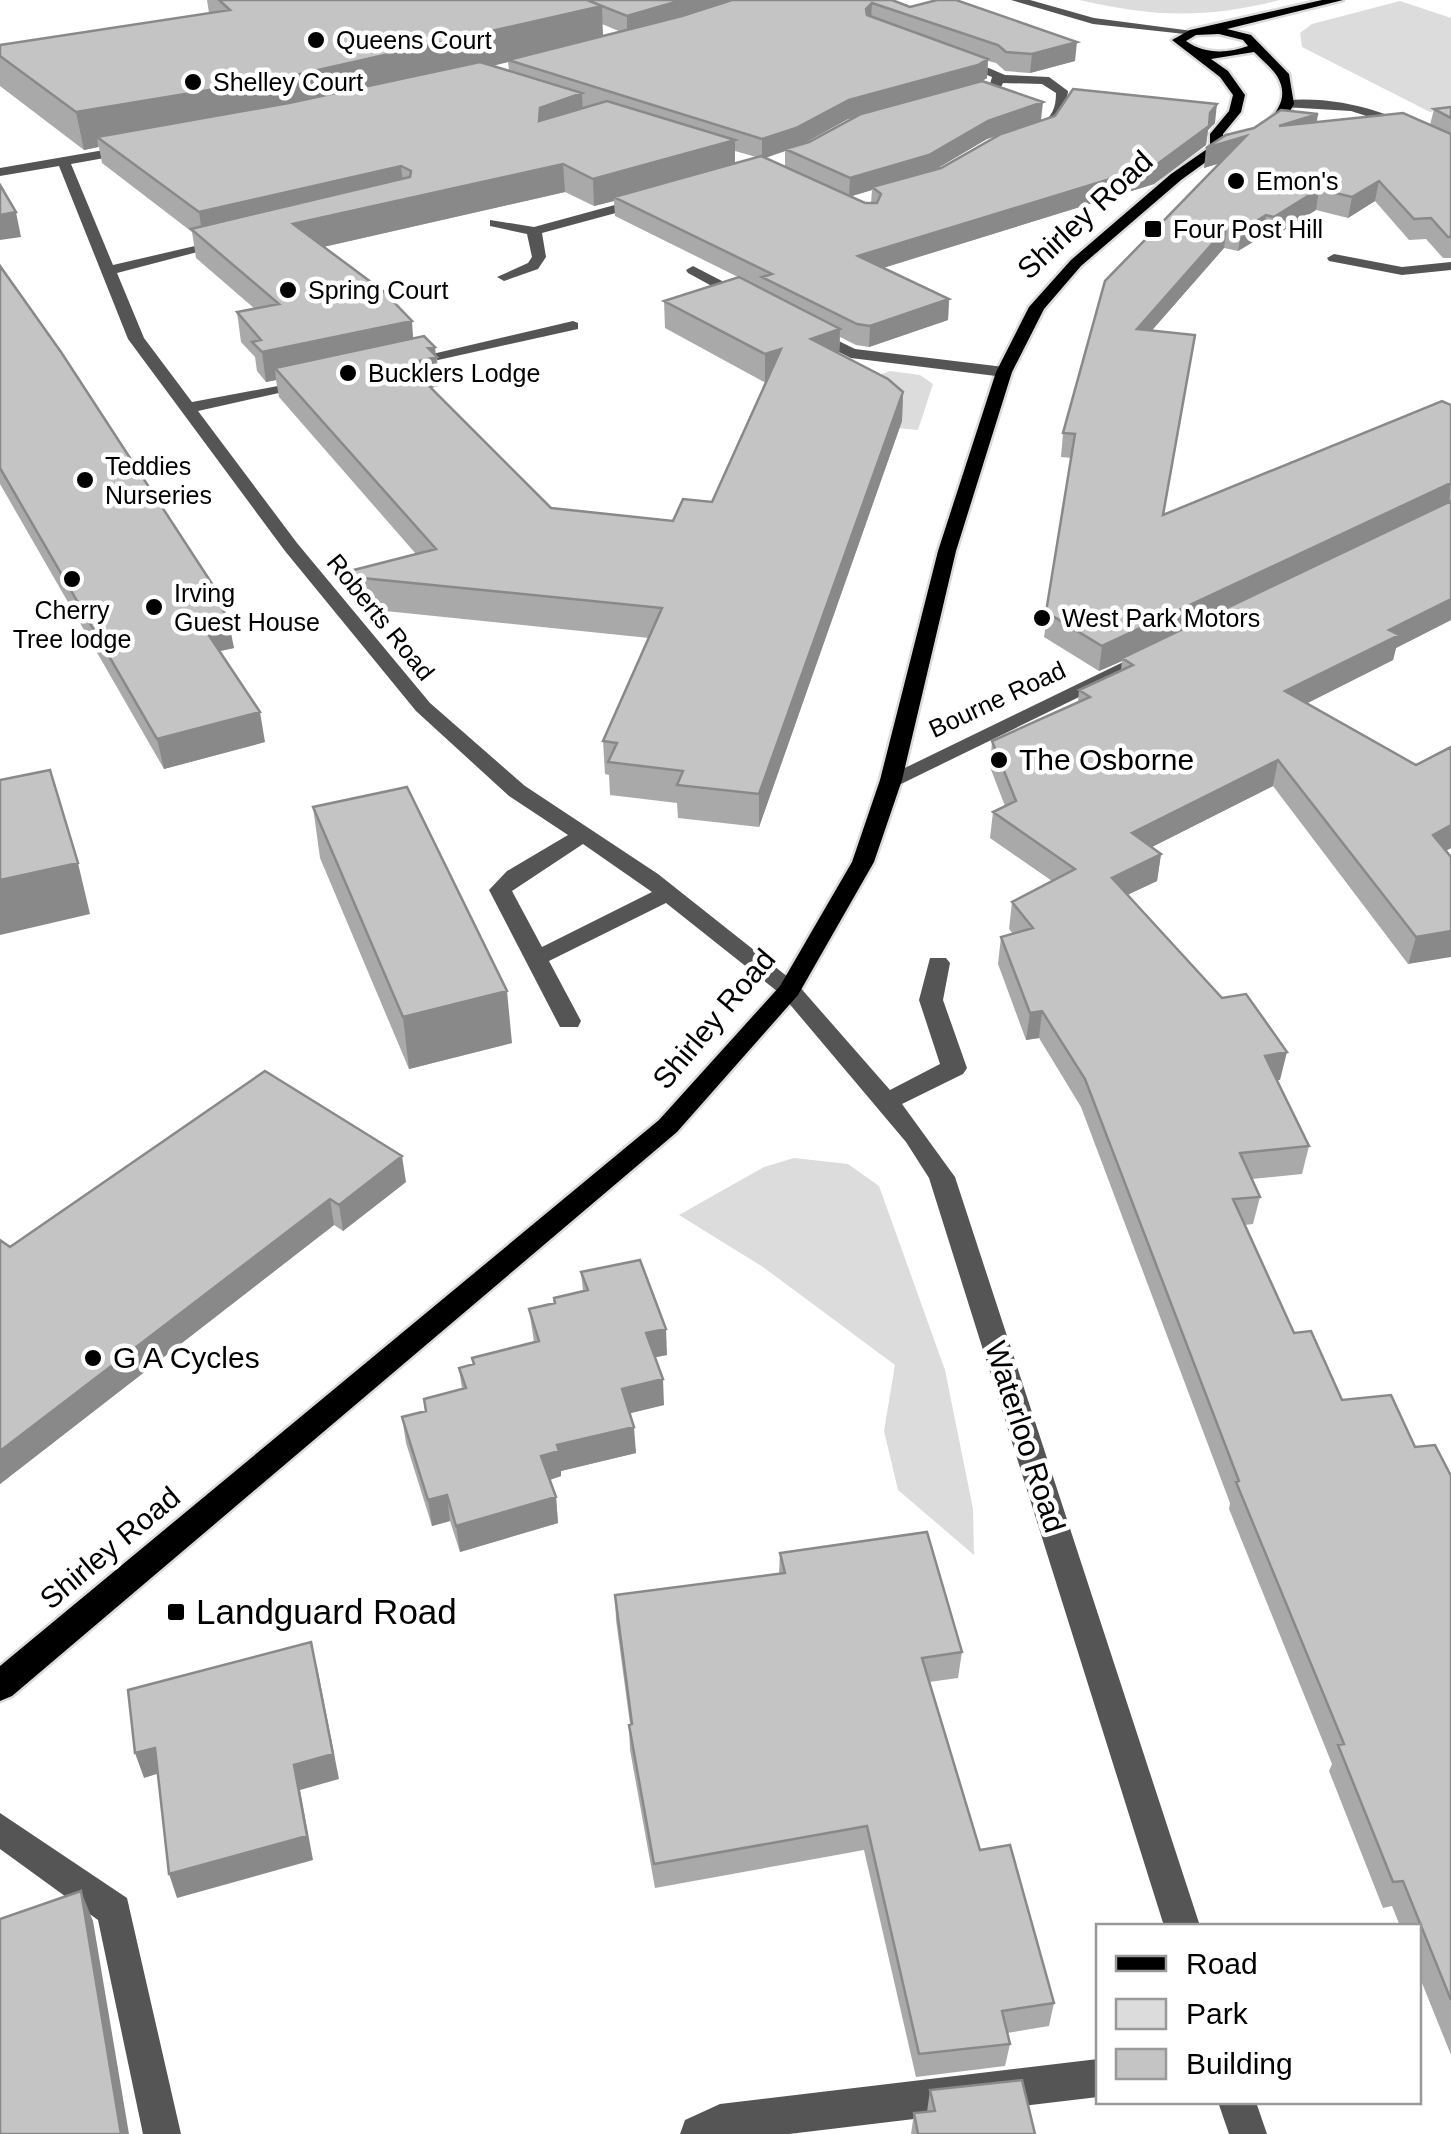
<svg xmlns="http://www.w3.org/2000/svg" width="1451" height="2134" viewBox="0 0 1451 2134" font-family="Arial,sans-serif">
<style>
.green{fill:#dcdcdc}
.lines{fill:none;stroke-linecap:round;stroke-linejoin:round}
.major-casing{stroke:#dbdbdb;stroke-width:5}
.minor{fill:#555;fill-rule:evenodd}
.major{fill:#000;fill-rule:evenodd}
.wall{fill:#a9a9a9;fill-rule:evenodd}
.shaded-wall{fill:#898989}
.building{fill:#c4c4c4;stroke:#898989;stroke-width:2.5}
.poi-dot{fill:#000;stroke:#fff;stroke-width:4}
.labels{text-anchor:middle;stroke-width:9;stroke-linejoin:round;paint-order:stroke}
.far-poi-label{font-size:25px;fill:#000;stroke:#fff;text-anchor:start}
.far-street-label{font-size:25px;fill:#000;stroke:#fff}
.street-label{font-size:30px;fill:#000;stroke:#fff}
.poi-label{font-size:30px;fill:#000;stroke:#fff;text-anchor:start}
.near-poi-label{font-size:35px;fill:#000;stroke:#fff;text-anchor:start}
</style>
<rect width="100%" height="100%" fill="#fff"/>
<path class="green" d="M1079,0H1280C1206,19 1153,17 1079,0Z
M1400,1L1451,18V107L1430,112L1302,47L1300,33L1312,24Z
M890,371L920,375L933,384L918,430L788,418L790,406Z
M794,1158L848,1164L879,1186L945,1370L973,1509L974,1555L898,1490L884,1431L895,1365L763,1267L679,1215L764,1167Z"/>
<g class="lines">
<defs>
<path id="major" d="M1322,0H1343L1227,29L1251,35L1289,74L1294,104L1285,120L1249,145L1221,151L1181,180L1081,266L1044,309L1012,372L956,551L902,780L874,862L798,995L677,1132L12,1696L0,1701V1666L659,1120L780,986L852,862L880,780L938,551L996,372L1029,307L1071,260L1171,174L1210,147V134L1229,111L1233,95L1220,77L1172,40L1190,30ZM1219,34L1243,40L1248,46C1227,54 1204,54 1186,41L1196,35ZM1254,52C1261,59 1272,68 1277,76C1298,110 1251,137 1223,143V134L1241,112L1245,95L1228,71L1211,59Z"/>
</defs>
<use href="#major" class="major-casing"/>
<path class="minor" d="M1011,0H1030L1094,18L1200,32L1194,35L1093,24Z
M956,54L1005,75L1049,77L1068,91L1065,113L1049,132H1039V126C1052,117 1056,108 1056,93L1042,84L1003,83L1000,89L962,98V92L990,84L992,77L952,61Z
M1288,100C1348,96 1399,116 1451,144V153L1388,123L1351,111L1284,107L1282,104Z
M133,145L138,146V152L71,164L113,265L225,239L232,243L117,273L144,338L192,402L315,379V385L198,411L297,543L430,703L525,786L658,874L798,985L890,1090L940,1064L919,1000L930,958H946L950,963L943,1000L967,1068L963,1074L902,1104L955,1177L1200,1926H1164L929,1178L906,1142L782,995L666,903L549,961L581,1021L578,1027H560L489,890L507,871L568,835L509,796L416,711L285,551L128,339L59,166L0,176V168ZM583,844L652,892L542,947L512,891Z
M644,197L649,198V204L542,233L546,257L538,269L504,281L497,277L528,263L532,257L527,234L490,226V220L534,227Z
M1334,254L1402,267L1451,262V270L1402,275L1329,261L1327,258Z
M693,266L753,297L756,300L743,303L688,273L686,270Z
M573,321L578,323V329L402,368L394,363Z
M810,327L855,349L1004,367L1012,372L1004,377L851,358L805,335L802,332Z
M1148,650L1155,652V660L899,785H883L880,780Z
M0,1813L127,1898L181,2134H143L98,1920L0,1849Z
M1098,2059V2097L789,2134H680L685,2120L720,2104Z
M1218,2102H1256L1267,2134H1229Z"/>
<use href="#major" class="major"/>
</g>
<path class="wall" d="M207,0H892L1075,61L1030,73L1005,71L996,63L988,61L987,78L981,81L1041,120L1016,129L1215,123L1208,130L1206,145L1154,184L883,268L949,299L948,320L869,347L856,345L840,337L839,354L903,392L902,421L759,827L678,818L677,803L610,795L609,775L605,774L603,741L649,638L356,608L350,571L416,554L279,397L276,380L266,382L257,371L255,357L241,342L237,312L255,309L196,258L192,232L102,163L99,147L84,150L0,86V45L209,13ZM602,24L621,32L603,36ZM508,62L509,71L493,66ZM855,118L809,142L803,143L848,119ZM999,135L941,168L935,169L987,139ZM735,151L756,157L735,163ZM785,151V167L765,158ZM872,190L871,203H865L851,196ZM565,192L594,206L614,201L615,216L738,277L664,301L665,328L766,383L712,502L673,521L551,508L431,388L439,386L437,357L413,338L323,247Z
M1451,107V258H1443L1426,239L1409,240L1375,201L1348,218L1316,210L1271,238L1263,236L1238,251L1224,248L1152,330L1163,515L1451,405V620L1396,648L1393,660L1307,703L1416,765L1451,747V848L1446,851L1408,964L1273,786L1152,847L1161,854L1157,881L1127,895L1280,1080H1277L1309,1146L1302,1174L1252,1179L1260,1197L1253,1224L1245,1225L1294,1333L1342,1400L1415,1447L1451,1476V2055L1418,1973V1926H1400L1392,1906L1383,1908L1329,1771L1332,1764L1229,1509L1230,1503L1081,1107L1039,1038L1026,1040L998,964L1001,937L1013,934L1009,929L1012,902L1052,881L990,838L993,812L1005,806L990,767L992,741L1078,703L1079,690L1121,670L1122,661L1099,671L1044,637L1072,458L1061,457L1063,433L1220,163L1204,168L1254,128L1317,122L1430,125L1434,109Z
M0,266L220,606L234,648L219,651L265,742L164,769L0,484Z
M313,807L512,1043L409,1069L320,858Z
M406,1182L343,1231L334,1225L0,1484V1240L10,1247Z
M581,1272L667,1355L655,1357L664,1405L630,1413L636,1453L561,1471V1476L550,1480L556,1497L558,1523L460,1552L450,1521L432,1526L406,1443L402,1417L425,1411L424,1399L462,1389L459,1368L473,1365L472,1358L534,1342L529,1309L554,1304L583,1291Z
M780,1553L962,1652L958,1678L929,1682L980,1850L1054,2003L1049,2026L1007,2033L1010,2044L1005,2066L916,2077L864,1850L655,1888L630,1750L629,1725L630,1724L616,1620L615,1595L779,1574Z
M930,2090L1035,2134H911L914,2113L927,2112Z"/>
<path class="shaded-wall" d="M682,0H745L627,34V16Z
M872,3L871,21L866,9Z
M602,6L603,40L508,60V62L291,113L97,137L98,147L84,150L76,112Z
M1077,42L1075,61L1030,73L1032,54Z
M988,59L987,78L976,85L848,119L796,148L785,149V151L762,159V139L849,100Z
M582,93L583,119L539,121L540,108Z
M1043,102L1041,120L987,139L928,174L872,187V190L849,197L850,178L988,121Z
M1217,104L1215,123L1208,130L1206,145L1154,184L857,276L858,256L1210,113Z
M1318,114L1315,134L1279,126Z
M1246,136L1243,156L1204,168L1206,148Z
M735,140V167L614,197V201L594,206L593,179Z
M563,164L565,192L297,253L293,224Z
M401,166L404,193L203,240L199,212Z
M1379,181L1375,201L1348,218L1352,197Z
M1319,189L1316,210L1271,238L1274,217Z
M16,212L21,237L0,240V215Z
M1266,215L1263,236L1238,251L1242,230Z
M1227,227L1224,248L1134,351L1137,329Z
M949,299L948,320L869,347L870,326Z
M412,321L414,351L275,368L276,380L266,382L262,352Z
M840,329L839,357L811,339Z
M435,347L439,386L413,392L410,363L428,348Z
M781,349L780,378L765,383V354Z
M903,392L902,421L759,827V794Z
M1451,483L1449,505L1122,658V661L1099,671L1102,646Z
M218,593L223,620L228,618L234,648L207,654L202,625L213,595Z
M1451,599V620L1396,648L1393,660L1280,717L1285,691L1389,630Z
M260,712L265,742L164,769L157,739Z
M1278,760L1273,786L1128,859L1132,833Z
M1451,825V848L1426,861L1433,835Z
M1161,854L1157,881L1108,904L1112,878Z
M78,863L90,914L0,935V880Z
M1451,931V957L1408,964L1416,937Z
M507,991L512,1043L409,1069L403,1017Z
M1042,1011L1039,1038L1026,1040L1030,1013Z
M1287,1052L1280,1080L1259,1083L1265,1056Z
M402,1156L406,1182L343,1231L339,1205Z
M330,1199L334,1225L0,1484V1451Z
M666,1329L667,1355L647,1359L646,1333Z
M663,1379L664,1405L623,1415L622,1389Z
M634,1427L636,1453L561,1471V1476L543,1482L541,1456L557,1445Z
M447,1495L450,1521L432,1526L428,1500Z
M556,1497L558,1523L460,1552L456,1526Z
M317,1667L339,1779L300,1790L313,1860L177,1898L169,1874L294,1765Z
M155,1748L163,1772L144,1778L135,1753Z
M81,1891L93,1921L129,2134H121Z"/>
<path class="building" d="M219,0H587L602,6L287,77L76,112L0,56V45L230,10Z
M587,0H682L627,16Z
M732,0H892L910,7L937,0H956L1077,42L1032,54L1006,52L998,45L872,3L866,9L867,15L988,59L978,65L849,100L796,128L762,139L508,60L682,16Z
M480,62L582,93L540,108L539,121L607,101L735,140L593,179L563,164L293,224L383,291L412,321L262,352L252,342L261,340L237,312L279,304L191,229L410,177L411,171L401,166L199,212L97,137L289,103Z
M982,81L1043,102L988,121L929,155L850,178L785,149L809,142L861,114Z
M1073,89L1217,104L1210,113L1209,126L1156,165L858,256L949,299L870,326L857,324L762,277L772,274L614,197L761,156L865,203H877L881,194L872,187L941,168L1001,134L1055,116Z
M1451,107V118L1434,109Z
M1281,110L1318,114L1279,126L1403,113L1451,134V237H1448L1431,218L1414,219L1379,181L1352,197L1319,189L1274,217L1266,215L1242,230L1227,227L1137,329L1195,335L1163,515L1442,401L1451,405V483L1102,646L1046,612L1075,434L1063,433L1105,281L1246,136L1206,148L1226,135L1254,128Z
M0,185L16,212L0,215Z
M0,266L61,352L218,593L213,595L228,618L202,625L260,712L157,739L0,468Z
M739,277L840,329L811,339L888,379L903,392L759,794L677,785L683,771L608,762L617,743L603,741L662,608L352,577L350,571L436,549L275,368L424,336L435,347L428,348L437,357L410,363L409,366L551,508L673,521L683,499L712,502L781,349L765,354L664,301Z
M1451,501V599L1389,630L1399,635L1285,691L1416,765L1451,747V825L1433,835L1451,857V931L1416,937L1278,760L1132,833L1161,854L1112,878L1222,998L1246,994L1287,1052L1265,1056L1309,1146L1240,1153L1260,1197L1233,1199L1294,1333L1311,1331L1342,1400L1391,1395L1415,1447L1435,1445L1451,1476V2000L1403,1881L1393,1882L1338,1745L1344,1744L1236,1482L1239,1481L1085,1079L1042,1011L1030,1013L1001,937L1033,928L1012,902L1075,869L993,812L1016,801L992,741L1090,697L1079,690L1133,665L1122,658Z
M50,770L78,863L0,880V780Z
M407,787L507,991L403,1017L313,807Z
M265,1071L402,1156L339,1205L330,1199L0,1451V1240L10,1247Z
M640,1260L666,1329L646,1333L663,1379L622,1389L634,1427L557,1445L559,1451L541,1456L556,1497L456,1526L447,1495L428,1500L402,1417L426,1411L424,1399L466,1388L459,1368L474,1364L472,1358L539,1341L529,1309L555,1303L554,1298L588,1290L581,1272Z
M927,1532L962,1652L922,1658L980,1850L1010,1845L1054,2003L1002,2011L1010,2044L919,2054L867,1826L654,1864L629,1725L632,1724L615,1595L785,1573L780,1553Z
M311,1642L333,1754L294,1765L307,1836L169,1874L155,1748L135,1753L128,1690Z
M81,1891L121,2134H0V1919Z
M1022,2080L1035,2134H918L914,2113L935,2111L930,2090Z"/>
<g class="poi-dot">
<circle cx="316" cy="40" r="10"/>
<circle cx="193" cy="82" r="10"/>
<circle cx="1236" cy="181" r="10"/>
<rect x="1143" y="219" width="20" height="20" rx="5"/>
<circle cx="288" cy="290" r="10"/>
<circle cx="348" cy="373" r="10"/>
<circle cx="85" cy="480" r="10"/>
<circle cx="72" cy="579" r="10"/>
<circle cx="154" cy="607" r="10"/>
<circle cx="1042" cy="618" r="10"/>
<circle cx="999" cy="760" r="10"/>
<circle cx="93" cy="1358" r="10"/>
<rect x="166" y="1602" width="20" height="20" rx="5"/>
</g>
<g class="labels">
<g class="far-poi-label">
<text x="336" y="49">Queens Court</text>
<text x="213" y="91">Shelley Court</text>
<text x="1256" y="190">Emon's</text>
<text x="1173" y="238">Four Post Hill</text>
<text x="308" y="299">Spring Court</text>
<text x="368" y="382">Bucklers Lodge</text>
<text x="105" y="475">Teddies<tspan x="105" dy="29">Nurseries</tspan></text>
<text x="174" y="602">Irving<tspan x="174" dy="29">Guest House</tspan></text>
<text x="72" y="619" text-anchor="middle">Cherry<tspan x="72" dy="29">Tree lodge</tspan></text>
<text x="1062" y="627">West Park Motors</text>
</g>
<g class="far-street-label">
<text transform="translate(381 617) rotate(51)" y="9">Roberts Road</text>
<text transform="translate(997 699) rotate(-25)" y="9">Bourne Road</text>
</g>
<g class="street-label">
<text transform="translate(1085 215) rotate(-43)" y="10">Shirley Road</text>
<text transform="translate(714 1019) rotate(-50)" y="10">Shirley Road</text>
<text transform="translate(1025 1437) rotate(72)" y="10">Waterloo Road</text>
<text transform="translate(110 1548) rotate(-40)" y="10">Shirley Road</text>
</g>
<g class="poi-label">
<text x="1019" y="770">The Osborne</text>
<text x="113" y="1368">G A Cycles</text>
</g>
<g class="near-poi-label">
<text x="196" y="1624">Landguard Road</text>
</g>
</g>
<rect x="1096" y="1924" width="325" height="180" fill="#ffffff" stroke="#999999" stroke-width="2.5"/>
<rect x="1116" y="1956" width="50" height="15" fill="#000000" stroke="#999999" stroke-width="2.5"/>
<text x="1186" y="1974" font-size="30" fill="#000000">Road</text>
<rect x="1116" y="1999" width="50" height="30" fill="#dcdcdc" stroke="#999999" stroke-width="2.5"/>
<text x="1186" y="2024" font-size="30" fill="#000000">Park</text>
<rect x="1116" y="2049" width="50" height="30" fill="#c4c4c4" stroke="#999999" stroke-width="2.5"/>
<text x="1186" y="2074" font-size="30" fill="#000000">Building</text>
</svg>
